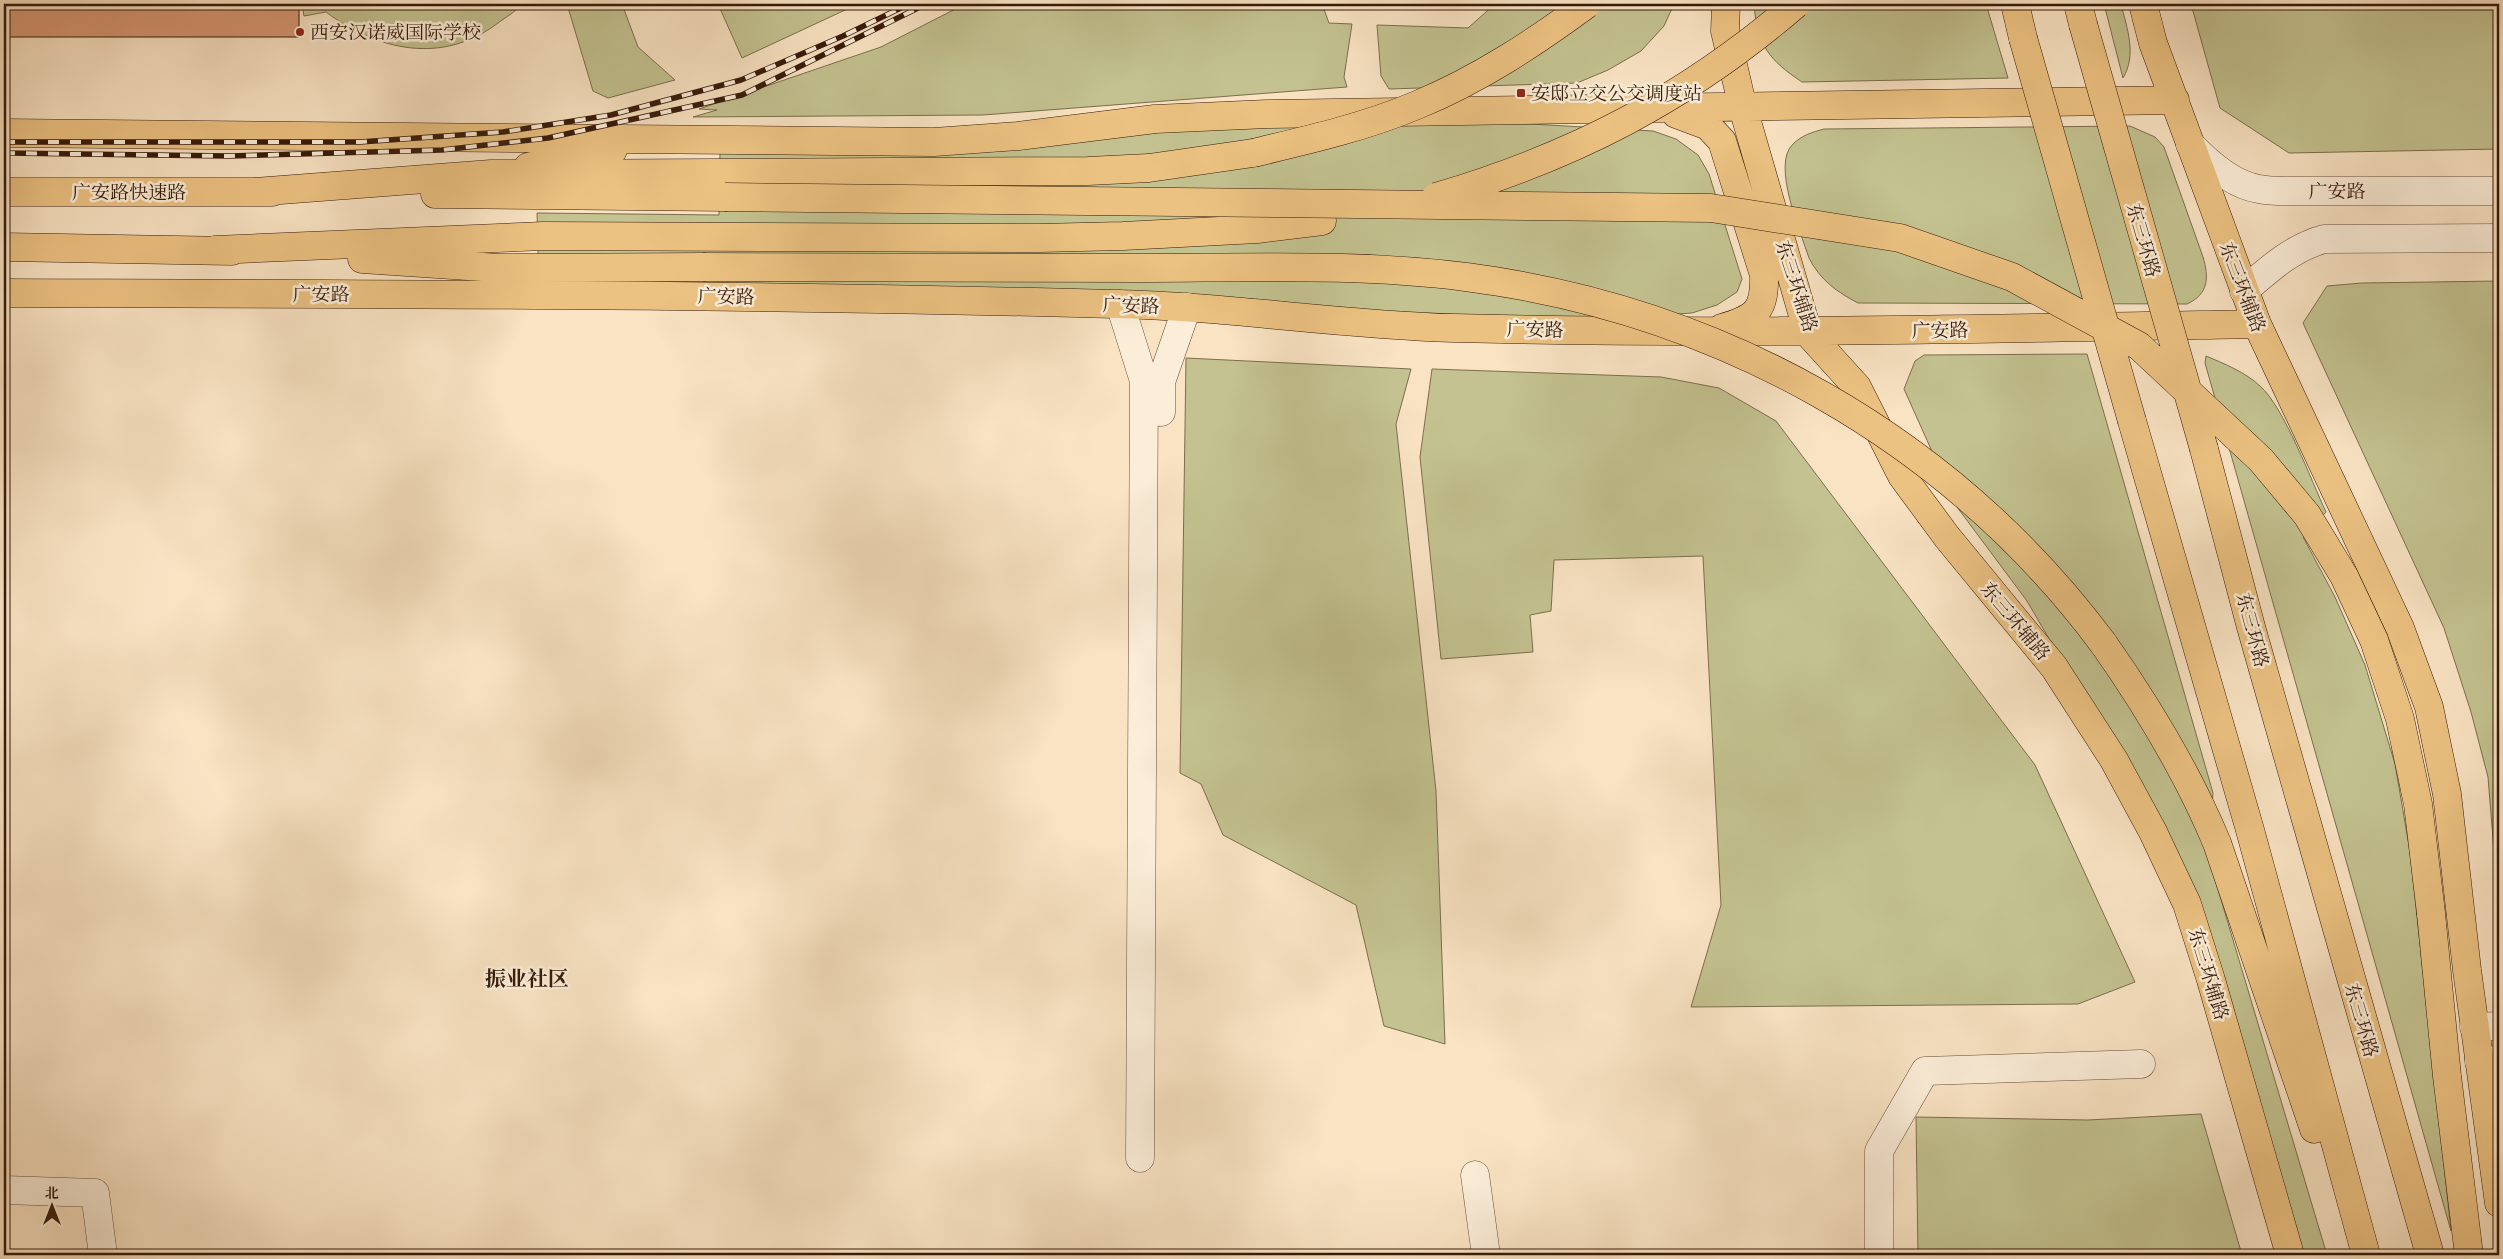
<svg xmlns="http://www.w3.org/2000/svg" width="2503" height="1259" viewBox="0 0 2503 1259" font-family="'IM FELL DW Pica','Noto Serif SC',serif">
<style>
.green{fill:#c3c290;stroke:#7c6e4d}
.building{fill:#d79772;stroke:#361a0a}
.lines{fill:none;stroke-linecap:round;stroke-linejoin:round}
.minor-casing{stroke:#674c38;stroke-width:29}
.major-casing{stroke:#361a0a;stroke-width:29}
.highway-casing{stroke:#361a0a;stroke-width:29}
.minor{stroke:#fbedd8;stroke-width:28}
.major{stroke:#ecc282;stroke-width:28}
.highway{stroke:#ecc282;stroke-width:28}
.rail-casing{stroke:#361a0a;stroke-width:5.5}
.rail{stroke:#fbedd8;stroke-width:4;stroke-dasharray:11;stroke-linecap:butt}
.highway-bridge-casing{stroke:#361a0a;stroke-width:29;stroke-linecap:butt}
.highway-bridge{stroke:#ecc282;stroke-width:28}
.poi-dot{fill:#8f2418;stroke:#fbedd8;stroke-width:2}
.labels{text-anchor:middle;stroke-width:5;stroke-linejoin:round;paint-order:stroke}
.poi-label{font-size:19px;fill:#361a0a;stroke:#fbedd8;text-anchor:start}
.street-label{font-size:19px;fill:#361a0a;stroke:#fbedd8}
.quarter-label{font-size:21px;font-weight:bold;fill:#361a0a;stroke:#fbedd8}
</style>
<rect width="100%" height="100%" fill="#f9e3c3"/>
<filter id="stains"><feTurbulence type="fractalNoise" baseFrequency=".004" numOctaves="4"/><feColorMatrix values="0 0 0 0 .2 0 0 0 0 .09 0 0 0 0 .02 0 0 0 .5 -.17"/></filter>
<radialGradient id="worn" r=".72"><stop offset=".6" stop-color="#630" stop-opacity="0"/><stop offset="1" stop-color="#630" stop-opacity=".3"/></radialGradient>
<path class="green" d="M302,4H521C516,12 506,17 498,23C443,65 378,51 326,12L304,16Z
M567,4H622L638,47L675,80L608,98L593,91Z
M718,4H858L742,58Z
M965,4H1322L1329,23L1352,24L1344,77L1347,87L983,115L693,117L717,110L699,109L881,47Z
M1495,4H1674L1664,26L1641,51L1608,70L1577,83L1389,89L1381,76L1377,25L1468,28Z
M1754,4H1986L2008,78L1802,82C1769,60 1757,45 1754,4Z
M2104,4H2121C2127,28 2137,55 2123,78Z
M2191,4H2499V149L2289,153L2220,108Z
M1279,119L1531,124L1653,131L1676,139L1698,155L1709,174L1742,279L1737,292L1717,305L1692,313L1618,318L1431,316L539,288L537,213L719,215L720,151Z
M2130,126L2155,137L2164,147L2203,257C2209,277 2209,294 2187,304L1858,303C1837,292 1820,280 1809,258C1801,233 1771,164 1793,144C1802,135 1813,132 1824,129Z
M2499,281V913L2488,777L2471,712L2444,628L2303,323L2327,286L2362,283Z
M2087,354L2213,793L2208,856L2327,1255H2304L2223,973L2181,865L2027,601L1957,507L1904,389L1915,361L1924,355Z
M2206,356C2225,364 2245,372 2260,386C2284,407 2311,480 2326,512L2303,537L2335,597L2365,665L2395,764L2410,852L2451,1231L2205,363Z
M1186,358L1411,369L1396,424L1436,791L1445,1044L1384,1026L1356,905L1223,835L1201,784L1180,773Z
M1432,369L1661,377L1719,388L1776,421L2035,765L2135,982L2078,1004L1691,1007L1721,905L1703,556L1554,560L1551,611L1530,615L1533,652L1441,659L1420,457Z
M2201,1114L2242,1255H1918L1916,1117L2088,1120Z"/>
<path class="building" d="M4,4H299V37H4Z"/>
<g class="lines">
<defs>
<path id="minor" d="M2190,144C2208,163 2233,185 2259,189C2268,191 2278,191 2287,191H2499
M2244,291C2269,269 2292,248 2324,239L2499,238
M1120,304L1144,381L1140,1158
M1161,412V382L1187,307
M2474,1027L2499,1026
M2479,1061L2499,1060
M1475,1175L1486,1255
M4,1190L95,1193L103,1255
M1879,1255V1151L1925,1071L2141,1064"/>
<path id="major" d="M1726,4L1725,31L1743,108L1808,333L1857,387L1902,476L1947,537L2054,667L2114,760L2153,832L2187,904L2211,980L2290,1255
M2143,4L2153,43L2257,324L2400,628L2429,707L2447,794L2467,970L2499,1203
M1676,114L1708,126L1722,141L1764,275C1765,311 1756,318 1722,328
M4,133L934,142L1018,136L1155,119L1267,114L2175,100
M528,167L613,150
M4,293C374,294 744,294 1114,304C1227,306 1339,325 1453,328C1721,335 1989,329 2257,324"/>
<path id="highway" d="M2015,4L2023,38
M2078,4L2083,24
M4,192H272
M254,192L491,174L1088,171L1149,168L1253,153
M435,194L725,197
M4,247L232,251
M215,250L543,236L1039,238L1123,236L1257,229L1322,221
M362,259L498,268L703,267
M2132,421L2250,830L2366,1255
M2204,449L2251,627L2430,1255
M2103,643C2148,707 2187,771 2217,843L2314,1129
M2431,913L2447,1076L2469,1255"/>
</defs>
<use href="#minor" class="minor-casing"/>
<use href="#major" class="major-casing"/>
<use href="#highway" class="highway-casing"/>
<use href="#minor" class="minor"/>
<use href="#major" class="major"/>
<use href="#highway" class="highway"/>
<defs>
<path id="rail" d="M4,142H360L503,132L611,115L741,80L843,36L909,4
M4,153L229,156L442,150L548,138L742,95L926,4"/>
</defs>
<use href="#rail" class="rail-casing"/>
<use href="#rail" class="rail"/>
<defs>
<path id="highway-bridge" d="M2083,24L2204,449
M2023,38L2132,421
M1253,153C1308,140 1365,127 1417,105C1478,80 1534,43 1587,4
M725,197L1711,208L1900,238L2012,277L2139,346L2261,460L2307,515L2344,576L2374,640L2400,719L2418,804L2431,913
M1436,197C1575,156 1687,98 1796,4
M703,267C848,267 993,267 1138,268C1247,268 1357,263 1466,277C1720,310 1949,437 2103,643"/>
</defs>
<use href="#highway-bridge" class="highway-bridge-casing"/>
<use href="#highway-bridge" class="highway-bridge"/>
</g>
<g class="poi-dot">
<circle cx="300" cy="32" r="5"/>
<rect x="1516" y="88" width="10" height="10" rx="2.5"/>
</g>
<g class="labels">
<g class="poi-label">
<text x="310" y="39">西安汉诺威国际学校</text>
<text x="1531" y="100">安邸立交公交调度站</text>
</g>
<g class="street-label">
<text x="2337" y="198">广安路</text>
<text x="129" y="199">广安路快速路</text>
<text transform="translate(2144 240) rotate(74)" y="7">东三环路</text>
<text transform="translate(1797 286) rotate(72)" y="7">东三环辅路</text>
<text transform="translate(2243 287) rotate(69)" y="7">东三环辅路</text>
<text x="321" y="301">广安路</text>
<text transform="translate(726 296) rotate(1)" y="7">广安路</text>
<text transform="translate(1131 305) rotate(2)" y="7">广安路</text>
<text transform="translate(1535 329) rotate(1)" y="7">广安路</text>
<text transform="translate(1940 330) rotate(-1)" y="7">广安路</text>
<text transform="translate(2016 621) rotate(50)" y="7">东三环辅路</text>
<text transform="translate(2253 630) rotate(75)" y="7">东三环路</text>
<text transform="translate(2209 974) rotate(73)" y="7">东三环辅路</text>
<text transform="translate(2362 1020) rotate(74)" y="7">东三环路</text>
</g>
<g class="quarter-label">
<text x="527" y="986">振业社区</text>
</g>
</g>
<rect width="2503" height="1259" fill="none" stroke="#f9e3c3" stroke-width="20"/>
<rect x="5" y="5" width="2493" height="1249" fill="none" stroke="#361a0a" stroke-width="2.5"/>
<rect x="10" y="10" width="2483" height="1239" fill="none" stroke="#361a0a"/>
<g transform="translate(52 1206)" stroke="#fbedd8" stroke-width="4" paint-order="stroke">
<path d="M0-4L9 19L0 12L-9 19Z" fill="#361a0a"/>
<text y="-8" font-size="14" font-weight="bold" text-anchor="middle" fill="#361a0a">北</text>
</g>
<rect width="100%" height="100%" filter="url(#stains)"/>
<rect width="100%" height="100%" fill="url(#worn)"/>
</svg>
